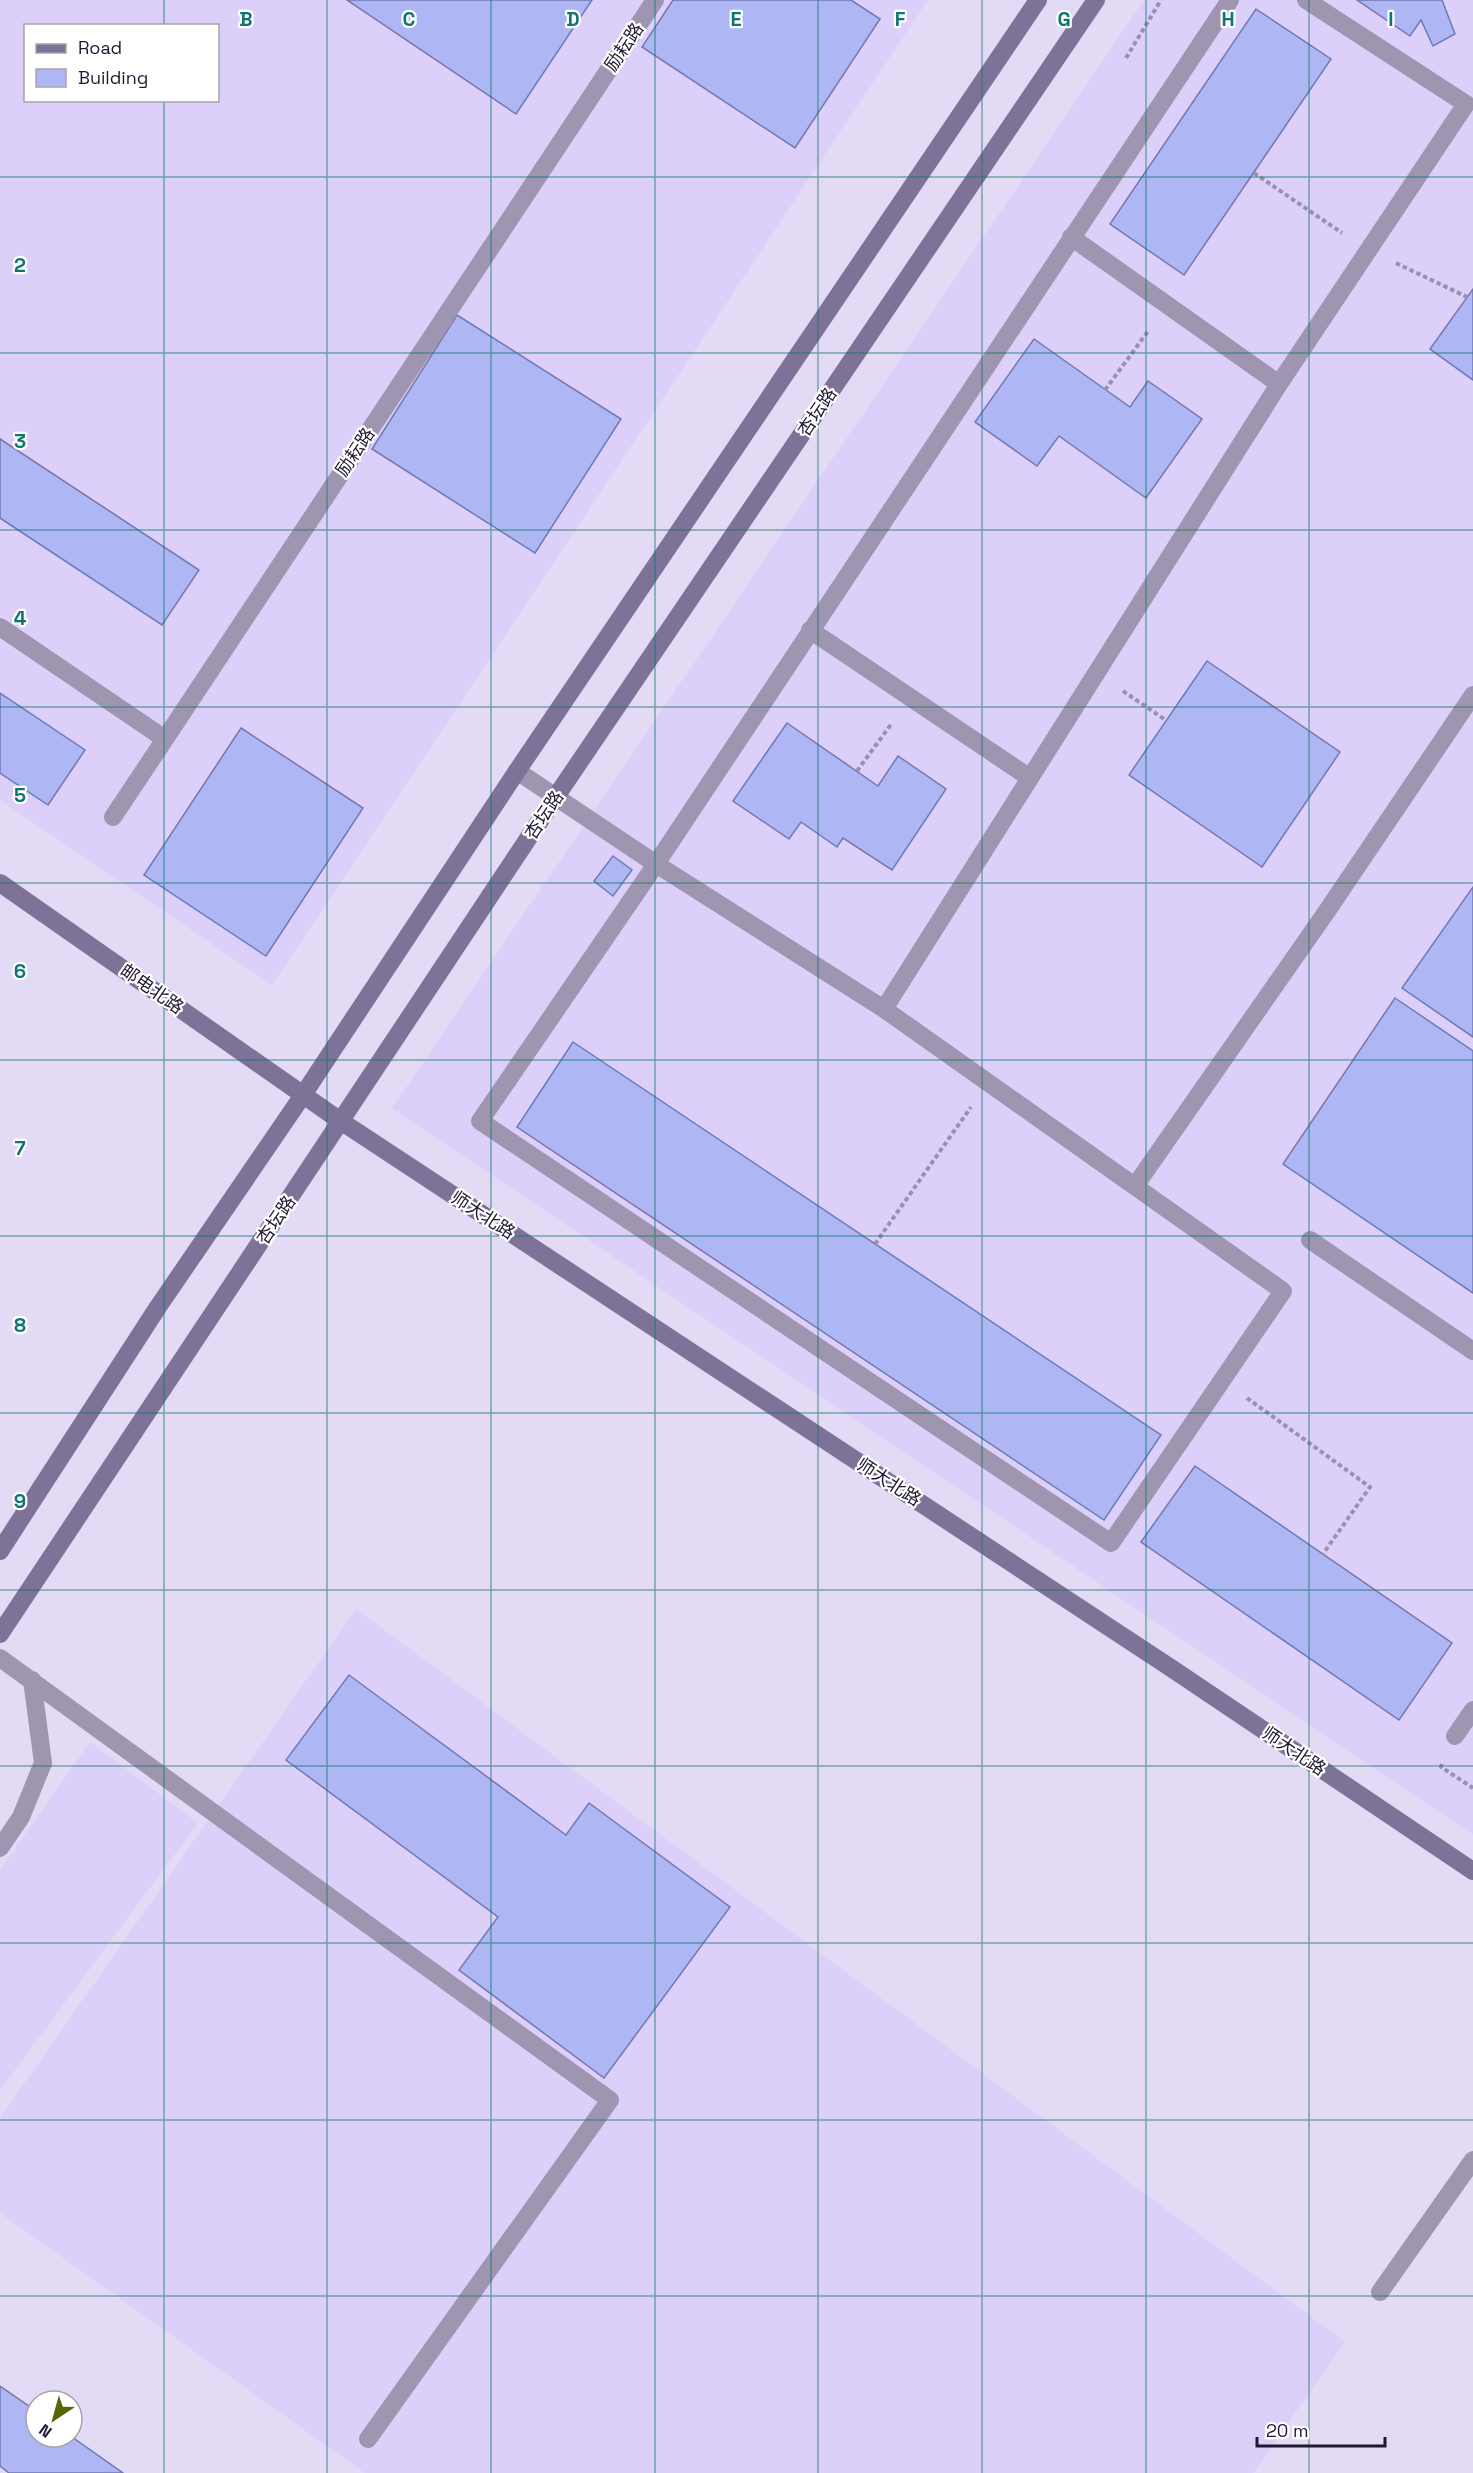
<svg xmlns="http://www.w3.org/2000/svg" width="1473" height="2473" viewBox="0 0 1473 2473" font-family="'Space Grotesk','Noto Sans SC',sans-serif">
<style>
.built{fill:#dccff9;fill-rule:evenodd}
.building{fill:#aeb6f4;stroke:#7278b2;stroke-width:1.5}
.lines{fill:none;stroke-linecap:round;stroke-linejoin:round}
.path{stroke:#9a92ab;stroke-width:4;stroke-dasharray:4.5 3;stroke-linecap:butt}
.lane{stroke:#9e96b1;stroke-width:18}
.street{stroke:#9e96b1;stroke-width:18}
.secondary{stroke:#7e7299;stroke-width:18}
.grid{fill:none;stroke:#0f766e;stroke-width:1.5;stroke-opacity:0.55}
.labels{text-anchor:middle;stroke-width:4.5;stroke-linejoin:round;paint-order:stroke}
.street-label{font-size:18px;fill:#20182f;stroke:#fff}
.grid-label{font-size:20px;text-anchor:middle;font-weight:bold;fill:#0f766e;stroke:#fff;stroke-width:4.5;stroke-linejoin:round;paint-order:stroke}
</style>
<rect width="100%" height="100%" fill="#e3dbf5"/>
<path class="built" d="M0,0H928L272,985L0,800ZM26,26H218V100H26Z
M1144,0H1473V1835L392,1108Z
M356,1609L1345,2342L1253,2473H365L0,2213V2118Z
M90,1742L198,1823L0,2090V1870Z"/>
<path class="building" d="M347,0H592L516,114Z
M673,0H851L880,19L795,148L642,47Z
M1357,0H1442L1455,34L1433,46L1421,20L1410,36Z
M1256,9L1331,59L1184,275L1110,224Z
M1473,289V380L1430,349Z
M457,315L621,419L535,553L372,449Z
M1034,339L1130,407L1148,381L1202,419L1146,498L1059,436L1037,466L975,422Z
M0,439L199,570L162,625L0,518Z
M1207,661L1340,752L1262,867L1129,775Z
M0,693L85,750L48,805L0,773Z
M787,723L878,786L898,756L946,789L892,870L843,838L837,847L801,822L789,839L733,801Z
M241,728L363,808L266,956L144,875Z
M613,856L632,870L613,896L594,881Z
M1473,887V1037L1402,988Z
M1395,998L1473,1051V1293L1283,1164Z
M573,1042L1161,1435L1104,1520L517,1127Z
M1195,1466L1452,1643L1399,1720L1141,1542Z
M349,1675L566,1835L589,1803L730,1907L604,2078L459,1970L498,1917L286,1760Z
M0,2386L36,2411V2437H72L123,2473H9L0,2466Z"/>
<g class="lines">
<path class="path" d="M1126,58L1161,0
M1254,173L1342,233
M1396,263L1467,297
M1105,390L1149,330
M1123,691L1167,721
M857,771L892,723
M875,1244L971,1107
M1247,1398L1370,1487L1323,1554
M1442,1764L1441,1767L1473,1788"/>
<path class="lane" d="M1071,237L1279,384
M810,630L1030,778
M517,771L656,864L884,1009L1283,1291L1111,1543L480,1121L656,864L1230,0
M884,1009L1279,384L1466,104L1306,0
M1135,1186L1327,911L1473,695
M1310,1240L1473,1351
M0,1658L610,2100L368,2439
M1455,1736L1473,1710
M0,1848L21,1817L43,1763L32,1680"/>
<path class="street" d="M0,627L165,739L655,0
M113,817L165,739
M1380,2292L1473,2160"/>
<path class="secondary" d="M0,883L342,1122L1171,1668L1473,1871
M0,1551L158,1307L303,1095L517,771L1038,0
M0,1634L555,798L1096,0"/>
</g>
<path class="grid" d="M164,0V26M327,0V2473M491,0V2473M655,0V2473M818,0V2473M982,0V2473M1146,0V2473M1309,0V2473M164,100V2473M0,177H1473M0,353H1473M0,530H1473M0,707H1473M0,883H1473M0,1060H1473M0,1236H1473M0,1413H1473M0,1590H1473M0,1766H1473M0,1943H1473M0,2120H1473M0,2296H1473"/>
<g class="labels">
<g class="street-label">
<text transform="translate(624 47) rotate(-56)" y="6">励耘路</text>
<text transform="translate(817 412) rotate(-56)" y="6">杏坛路</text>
<text transform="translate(355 452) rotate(-56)" y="6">励耘路</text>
<text transform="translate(544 815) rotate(-56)" y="6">杏坛路</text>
<text transform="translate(152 989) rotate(35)" y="6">邮电北路</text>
<text transform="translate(483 1215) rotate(33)" y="6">师大北路</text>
<text transform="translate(276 1220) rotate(-56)" y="6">杏坛路</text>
<text transform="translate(889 1482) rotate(33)" y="6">师大北路</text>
<text transform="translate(1294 1751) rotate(34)" y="6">师大北路</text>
</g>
</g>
<g class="grid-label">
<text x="246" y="26">B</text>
<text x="409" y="26">C</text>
<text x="573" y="26">D</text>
<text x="736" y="26">E</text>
<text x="900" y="26">F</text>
<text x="1064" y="26">G</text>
<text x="1228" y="26">H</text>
<text x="1391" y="26">I</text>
<text x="20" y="272">2</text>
<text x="20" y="448">3</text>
<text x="20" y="625">4</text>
<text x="20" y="802">5</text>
<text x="20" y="978">6</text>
<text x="20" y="1155">7</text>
<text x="20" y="1332">8</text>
<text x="20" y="1508">9</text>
</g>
<rect x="24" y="24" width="195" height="78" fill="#ffffff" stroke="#a6a3ac" stroke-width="1.5"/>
<rect x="36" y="44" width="30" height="9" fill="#7e7299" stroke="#a6a3ac" stroke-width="1.5"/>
<text x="78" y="54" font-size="18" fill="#20182f">Road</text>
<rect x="36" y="69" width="30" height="18" fill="#aeb6f4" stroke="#a6a3ac" stroke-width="1.5"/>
<text x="78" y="84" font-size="18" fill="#20182f">Building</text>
<g transform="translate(54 2419) rotate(216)"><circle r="28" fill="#ffffff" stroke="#a6a3ac" stroke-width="1.5"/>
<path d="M0-4.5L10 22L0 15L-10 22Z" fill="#58660b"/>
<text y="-9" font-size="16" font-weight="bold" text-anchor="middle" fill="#20182f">N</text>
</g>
<path d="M1257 2437v9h128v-9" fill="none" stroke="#20182f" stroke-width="3"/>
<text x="1266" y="2437" font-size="18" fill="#20182f" stroke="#ffffff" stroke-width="4.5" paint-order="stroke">20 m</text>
</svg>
